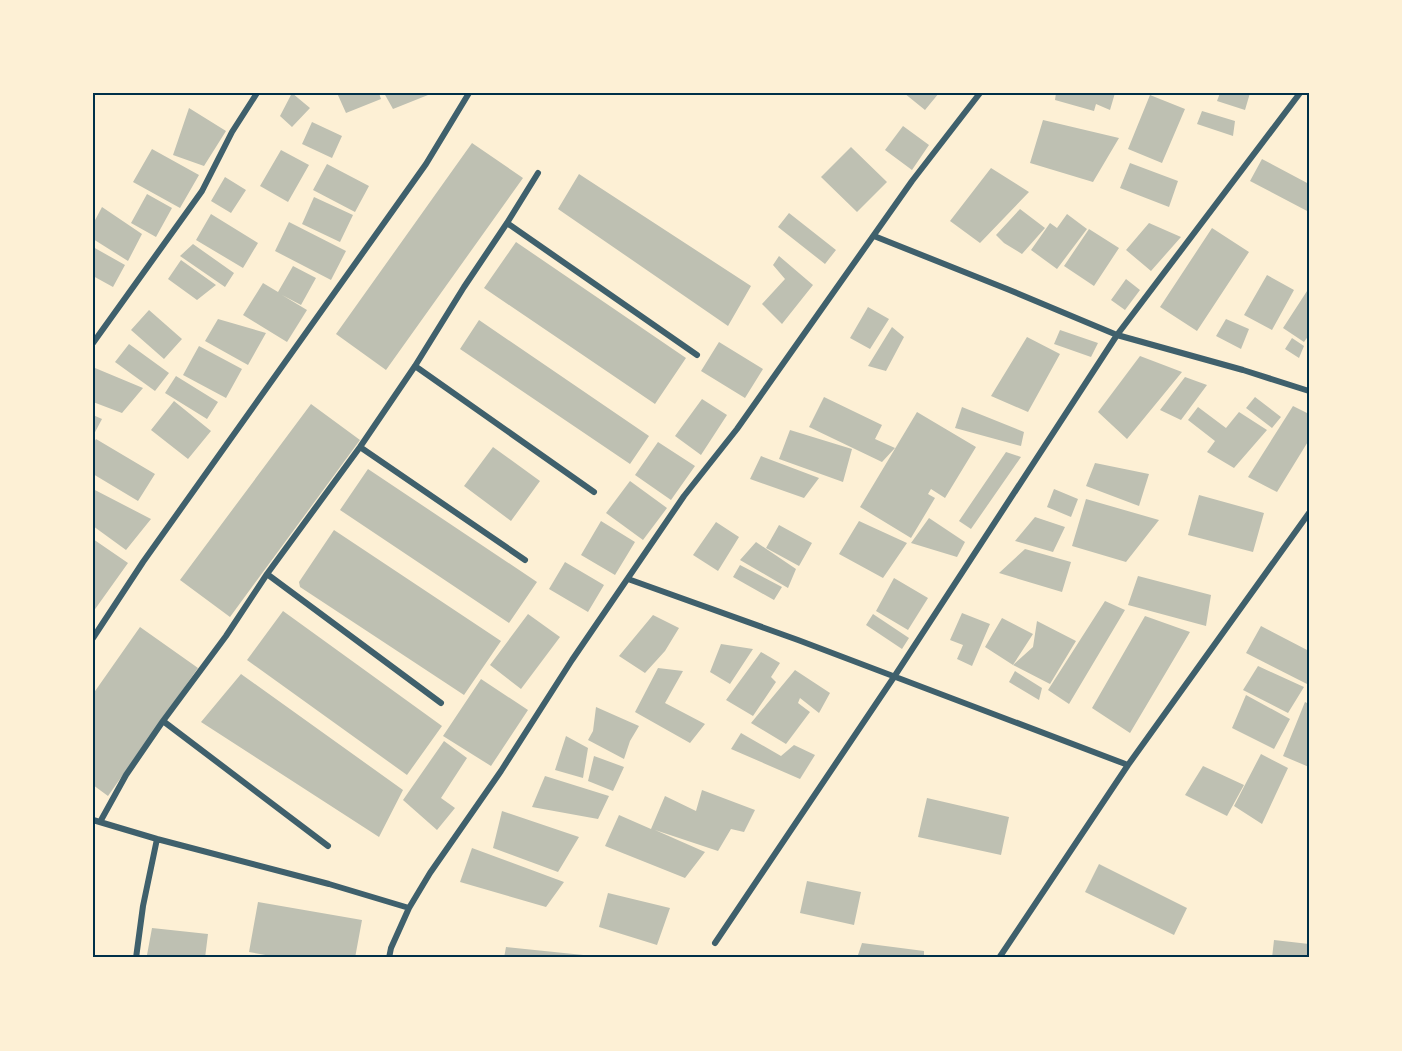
<svg xmlns="http://www.w3.org/2000/svg" width="1402" height="1051" viewBox="0 0 1402 1051" font-family="Roboto,sans-serif">
<style>
.building{fill:#bec0b2}
.lines{fill:none;stroke-linecap:round;stroke-linejoin:round}
.minor{stroke:#3f606c;stroke-width:6}
.neatline{fill:none;stroke:#003049;stroke-width:2}
</style>
<rect width="100%" height="100%" fill="#fdf0d5"/>
<path class="building" d="M292,93L310,108L292,127L280,116Z
M337,93H379L381,99L346,113Z
M384,93H433L393,109Z
M904,93H939L925,110Z
M1056,93H1115L1110,110L1096,104L1094,111L1055,100Z
M1220,93H1250L1245,110L1217,101Z
M1150,95L1185,109L1162,163L1128,149Z
M189,108L226,131L204,166L173,155Z
M1202,111L1235,121L1233,136L1197,124Z
M1043,120L1119,138L1093,182L1030,163Z
M312,122L342,136L332,158L302,144Z
M903,126L929,145L912,170L885,150Z
M472,143L523,178L386,370L336,334Z
M851,147L887,182L857,212L821,177Z
M152,149L199,175L180,208L133,182Z
M281,150L309,165L288,202L260,186Z
M1262,159L1309,184V212L1250,181Z
M1130,163L1178,181L1169,207L1120,188Z
M327,164L369,186L355,212L313,190Z
M991,168L1029,192L980,243L950,221Z
M579,174L751,286L728,326L558,209Z
M225,177L246,190L231,213L211,201Z
M147,194L172,208L156,237L131,223Z
M314,197L353,215L340,242L302,224Z
M102,207L142,234L128,261L93,239V224Z
M1020,209L1045,228L1022,254L1004,243L996,235Z
M789,213L836,250L825,264L778,227Z
M211,214L258,243L243,268L196,240Z
M1067,214L1087,229L1057,269L1031,250L1050,223L1057,228Z
M289,222L346,251L331,280L275,251Z
M1149,223L1181,237L1151,271L1126,250Z
M1212,228L1249,252L1197,331L1160,307Z
M1089,229L1119,248L1094,286L1064,266Z
M516,242L686,358L655,404L484,288Z
M193,244L234,273L225,287L180,256Z
M93,247L125,265L113,287L93,276Z
M779,256L813,285L782,324L762,304L785,279L773,265Z
M181,260L216,285L197,300L168,279Z
M293,266L316,278L301,305L282,295L307,310L287,342L243,315L263,283L278,292Z
M1267,275L1294,290L1272,330L1244,315Z
M1126,279L1140,290L1125,310L1111,300Z
M1309,288V335L1304,342L1283,328Z
M868,307L889,319L870,349L850,338Z
M149,310L182,339L164,359L131,330Z
M218,319L266,333L248,365L205,341Z
M1226,319L1249,329L1241,349L1216,336Z
M479,320L649,436L630,464L460,349Z
M892,327L904,337L886,371L868,366Z
M1060,330L1098,343L1091,357L1054,344Z
M1027,337L1060,354L1028,412L991,396Z
M1292,338L1304,346L1299,358L1285,349Z
M719,342L763,369L745,398L701,371Z
M129,344L169,373L155,391L115,362Z
M199,346L242,369L226,398L183,375Z
M1140,356L1182,372L1127,439L1098,412Z
M95,368L143,388L122,413L93,402V370Z
M176,376L218,402L207,419L165,393Z
M1185,377L1207,385L1181,420L1160,410Z
M824,397L882,425L875,439L895,448L882,462L809,427Z
M1255,397L1281,417L1272,428L1246,408Z
M702,399L727,415L701,455L675,436Z
M174,401L211,431L188,459L151,430Z
M311,404L360,440L230,617L180,580Z
M1293,406L1309,414V440L1277,492L1248,477Z
M962,407L1024,432L1021,446L955,428Z
M1198,407L1226,428L1239,412L1267,430L1234,468L1207,452L1215,441L1188,420Z
M917,412L976,447L945,498L931,489L928,494L935,498L911,538L860,507Z
M93,415L102,419L93,436Z
M790,430L852,449L843,482L779,459Z
M96,439L155,474L138,501L93,474V444Z
M658,442L695,466L671,500L635,475Z
M493,447L540,481L511,521L464,486Z
M1006,452L1021,457L971,529L959,521Z
M761,456L819,478L804,498L750,479Z
M1095,463L1149,474L1139,506L1086,486Z
M368,469L537,582L509,623L340,510Z
M630,481L667,508L643,540L606,513Z
M93,489L151,519L126,550L93,526Z
M1054,489L1078,499L1071,517L1047,507Z
M1199,495L1264,513L1253,552L1188,535Z
M1086,499L1159,520L1126,562L1072,546Z
M1035,517L1065,527L1053,552L1015,541Z
M929,518L965,542L957,557L911,543Z
M601,521L635,542L615,575L581,555Z
M859,521L907,543L883,578L839,554Z
M716,522L739,537L718,571L693,555Z
M779,525L812,543L799,566L766,548Z
M334,530L501,641L464,695L300,587L299,582Z
M93,539L128,563L93,612Z
M756,542L796,569L788,588L740,560Z
M1025,549L1071,562L1062,592L999,573Z
M565,562L604,585L588,612L549,589Z
M740,565L782,587L774,600L733,577Z
M1138,576L1211,595L1206,626L1128,605Z
M894,578L928,598L908,630L876,611Z
M1105,601L1125,610L1069,704L1048,690Z
M283,611L442,726L407,775L247,660Z
M962,613L990,624L972,666L957,659L963,645L950,640Z
M528,614L560,637L521,689L490,665Z
M873,614L909,638L902,649L866,625Z
M653,615L679,628L665,651L645,673L619,656Z
M1145,616L1190,632L1130,733L1092,708Z
M1002,618L1033,634L1013,665L1033,647L1037,621L1076,641L1050,684L1013,665L985,647Z
M1261,626L1309,651V685L1246,653Z
M140,627L198,668L108,796L93,785V694Z
M721,644L753,649L730,684L710,672Z
M761,652L780,663L771,677L776,682L753,716L726,700Z
M1258,666L1304,687L1288,713L1243,690Z
M658,668L683,671L665,703L705,724L690,743L635,712Z
M795,670L830,693L819,713L800,698L798,703L810,712L786,744L751,723Z
M1015,671L1042,688L1039,700L1009,682Z
M241,674L403,790L379,837L201,722Z
M481,679L528,710L491,766L443,736Z
M1246,695L1290,719L1274,749L1232,728Z
M1305,702L1309,704V767L1283,756Z
M596,707L639,726L630,741L624,759L588,740L593,731Z
M741,733L781,756L794,745L815,755L800,779L731,749Z
M566,736L588,748L583,778L555,770Z
M444,741L467,758L441,798L455,808L437,830L403,800Z
M1261,754L1288,768L1262,824L1234,806Z
M594,756L624,767L613,791L588,781Z
M1203,766L1244,785L1227,816L1185,795Z
M545,776L609,796L598,819L532,807Z
M702,790L755,810L744,832L731,829L718,851L655,830L705,852L685,878L605,846L619,815L651,829L665,796L696,811Z
M927,798L1009,817L1001,855L918,837Z
M502,811L579,837L558,872L493,848Z
M472,848L564,882L546,907L460,882Z
M1099,864L1187,908L1174,935L1085,892Z
M807,881L861,892L854,925L800,913Z
M608,893L670,908L657,945L599,927Z
M258,902L362,920L355,958H283L249,952Z
M152,928L208,934L205,958H177L147,955Z
M1274,940L1309,944V958H1272Z
M862,943L924,951V958H857Z
M506,947L593,956V958H504Z"/>
<g class="lines">
<path class="minor" d="M507,223L697,355
M874,236L1007,289L1117,335L1243,370L1309,391
M93,343L202,191L232,132L257,93
M415,366L594,492
M360,447L525,560
M267,574L441,703
M628,579L798,640L1128,765
M93,638L143,562L426,164L469,93
M163,721L328,846
M93,820L157,839L329,884L409,908
M100,822L126,775L163,721L226,636L267,574L360,447L415,366L464,287L507,223L538,173
M715,943L894,677L1117,335L1300,93
M136,958L143,906L157,839
M389,958L391,948L409,908L430,873L501,771L572,660L684,496L737,429L912,181L980,93
M999,958L1128,765L1309,513"/>
</g>
<rect width="1402" height="1051" fill="none" stroke="#fdf0d5" stroke-width="189"/>
<rect x="94" y="94" width="1214" height="862" class="neatline"/>
</svg>
